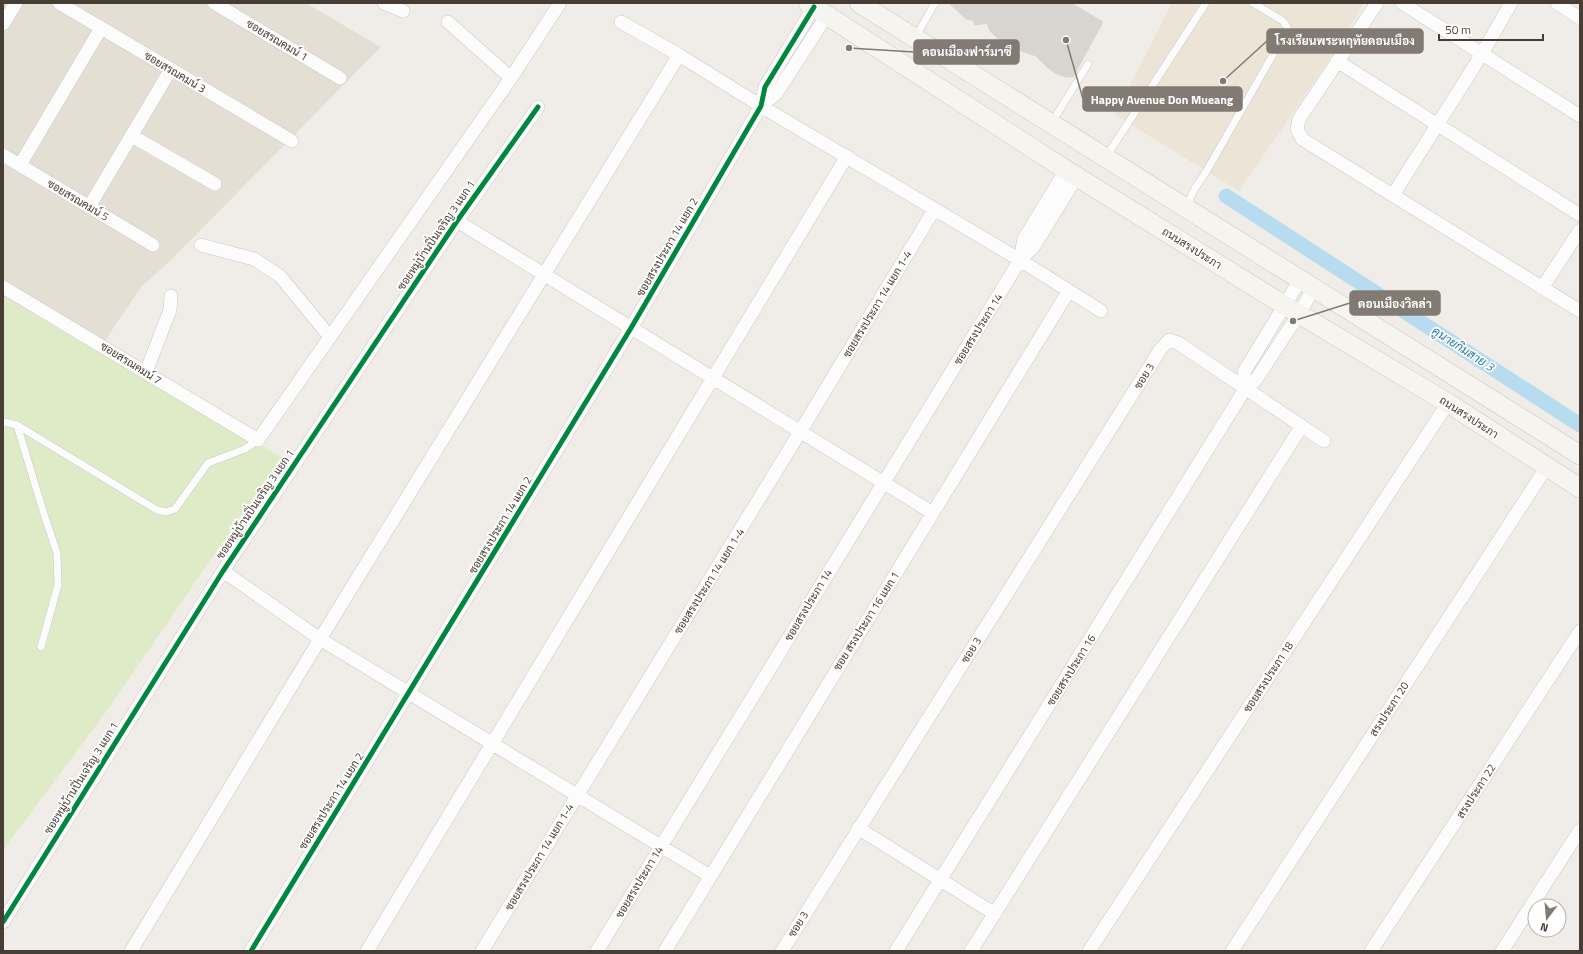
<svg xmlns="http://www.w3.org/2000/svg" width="1583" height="954" viewBox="0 0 1583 954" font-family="'Titillium Web',Sarabun,sans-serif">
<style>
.residential{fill:#e4dfd5}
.education{fill:#ebe4d7}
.green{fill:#dfebc6}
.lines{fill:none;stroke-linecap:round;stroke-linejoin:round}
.canal{stroke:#b7dcf0;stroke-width:15}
.building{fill:#d8d4cf;stroke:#d8d4ce}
.lane-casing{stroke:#ccc9c4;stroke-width:8}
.street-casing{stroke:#ccc9c4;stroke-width:14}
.secondary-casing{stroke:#d0cabf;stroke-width:20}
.lane{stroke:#fdfcfc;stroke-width:7}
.street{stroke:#fdfcfc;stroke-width:13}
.secondary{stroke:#f6f4ee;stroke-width:19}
.cycleway-casing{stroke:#fff;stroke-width:8}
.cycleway{stroke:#00873e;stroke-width:5}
.labels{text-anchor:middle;stroke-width:3.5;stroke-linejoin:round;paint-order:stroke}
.street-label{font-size:11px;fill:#463e34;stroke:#fff}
.water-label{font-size:12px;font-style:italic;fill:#287dae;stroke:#fff}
.leader{fill:none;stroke:#827b73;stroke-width:1.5}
.callout-dot{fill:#827b73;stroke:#fff;stroke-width:1.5}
.callout{fill:#827b73;stroke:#827b73;stroke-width:1.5}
.callout-label{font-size:12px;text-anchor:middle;font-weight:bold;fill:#fff}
</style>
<rect width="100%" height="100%" fill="#f0ede8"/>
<path class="residential" d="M3,3H306L381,47L168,263L142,286L98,351L3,297Z"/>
<path class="education" d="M1172,3H1364L1338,47L1239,191L1115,115Z"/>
<path class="green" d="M3,297L281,457L109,708L3,850Z"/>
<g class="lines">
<path class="canal" d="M1226,196L1580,425"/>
</g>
<path class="building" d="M949,3H1071L1103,22L1073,77H1066L1055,73L1046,66L1036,56L1016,49L1002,42L990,31L987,23L975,25L973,20L966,19Z"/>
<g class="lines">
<defs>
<path id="lane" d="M915,38L935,3
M1052,122L1088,64
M1106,157L1206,3
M1186,207L1194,190L1206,172L1286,32L1287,27L1283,21L1253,3
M3,422L17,425L157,510L166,512L175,509L208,463L245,449L258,440
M17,425L44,514L57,553L58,585L41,647"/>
<path id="street" d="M59,3L292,141
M214,3L340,78
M384,3L403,11
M1377,3L1299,119L1297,129L1302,139L1580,311
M1402,3L1580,116
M1557,3L1580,18
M448,22L511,78
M621,22L679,55L761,106L1020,260L1101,311
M3,24L16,3
M1337,61L1580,215
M761,106L776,94L827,15
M132,136L215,184
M3,155L153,245
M20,165L101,28
M1393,195L1482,54L1511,3
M89,207L171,69
M457,221L933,513
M201,245L254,259L280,276L330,337
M1020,260L1024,239L1066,170
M3,287L258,440L511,78L560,3
M1542,288L1580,230
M146,372L170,310L171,296
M1245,389L1244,372L1300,280
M223,571L320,639L710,876
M858,828L995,914
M3,922L223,571L457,221L538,107
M131,951L320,639L679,55
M251,951L631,328L761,106L765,87L814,7
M367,951L847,156
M482,951L800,432L934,210
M597,951L1020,260L1034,246L1077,176
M665,951L1068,292
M782,951L1160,350L1169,340L1178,343L1324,441
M896,951L1245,389L1255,381L1299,314L1313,289
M971,951L1301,427
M1089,951L1448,403
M1232,951L1546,468
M1371,951L1580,631
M1502,951L1580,830"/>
<path id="secondary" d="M808,3L1066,170L1284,305L1448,403L1580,488
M859,3L1580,455"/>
</defs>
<use href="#lane" class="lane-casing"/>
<use href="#street" class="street-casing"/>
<use href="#secondary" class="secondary-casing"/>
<use href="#lane" class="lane"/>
<use href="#street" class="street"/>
<use href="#secondary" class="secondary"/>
<defs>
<path id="cycleway" d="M3,922L223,571L457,221L538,107
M251,951L631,328L761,106L765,87L814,7"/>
</defs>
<use href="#cycleway" class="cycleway-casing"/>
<use href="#cycleway" class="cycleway"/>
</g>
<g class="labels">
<g class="street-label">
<text transform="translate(277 40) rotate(31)" y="4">ซอยสรณคมน์ 1</text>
<text transform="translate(175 72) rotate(31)" y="4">ซอยสรณคมน์ 3</text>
<text transform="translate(78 200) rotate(31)" y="4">ซอยสรณคมน์ 5</text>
<text transform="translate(436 235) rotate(-56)" y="4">ซอยหมู่บ้านปิ่นเจริญ 3 แยก 1</text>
<text transform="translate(667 247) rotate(-60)" y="4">ซอยสรงประภา 14 แยก 2</text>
<text transform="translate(1192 248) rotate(32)" y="4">ถนนสรงประภา</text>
<text transform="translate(877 304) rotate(-59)" y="4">ซอยสรงประภา 14 แยก 1-4</text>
<text transform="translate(978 329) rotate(-58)" y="4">ซอยสรงประภา 14</text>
<text transform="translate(131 363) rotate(32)" y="4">ซอยสรณคมน์ 7</text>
<text transform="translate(1144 376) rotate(-58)" y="4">ซอย 3</text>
<text transform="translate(1469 417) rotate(33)" y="4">ถนนสรงประภา</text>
<text transform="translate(255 504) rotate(-56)" y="4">ซอยหมู่บ้านปิ่นเจริญ 3 แยก 1</text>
<text transform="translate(500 525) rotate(-59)" y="4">ซอยสรงประภา 14 แยก 2</text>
<text transform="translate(709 581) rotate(-58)" y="4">ซอยสรงประภา 14 แยก 1-4</text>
<text transform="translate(808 605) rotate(-59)" y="4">ซอยสรงประภา 14</text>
<text transform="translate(866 621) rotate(-58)" y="4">ซอย สรงประภา 16 แยก 1</text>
<text transform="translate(971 650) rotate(-58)" y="4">ซอย 3</text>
<text transform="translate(1071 670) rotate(-58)" y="4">ซอยสรงประภา 16</text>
<text transform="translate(1268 677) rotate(-57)" y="4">ซอยสรงประภา 18</text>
<text transform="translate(1389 709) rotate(-57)" y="4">สรงประภา 20</text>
<text transform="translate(81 778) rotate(-58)" y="4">ซอยหมู่บ้านปิ่นเจริญ 3 แยก 1</text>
<text transform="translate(1476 791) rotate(-57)" y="4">สรงประภา 22</text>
<text transform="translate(331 801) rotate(-58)" y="4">ซอยสรงประภา 14 แยก 2</text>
<text transform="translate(539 857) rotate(-59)" y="4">ซอยสรงประภา 14 แยก 1-4</text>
<text transform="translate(639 882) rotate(-59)" y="4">ซอยสรงประภา 14</text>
<text transform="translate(798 924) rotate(-58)" y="4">ซอย 3</text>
</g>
<g class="water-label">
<text transform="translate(1463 349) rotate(33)" y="4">คูนายกิมสาย 3</text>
</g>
</g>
<path class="leader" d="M1223 81L1267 41M849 48L914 52M1066 40L1083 99M1293 321L1350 303"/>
<g class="callout-dot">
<circle cx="1223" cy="81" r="4"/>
<circle cx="849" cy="48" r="4"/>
<circle cx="1066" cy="40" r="4"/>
<circle cx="1293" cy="321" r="4"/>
</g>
<g class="callout">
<rect x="1267" y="29" width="156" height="24" rx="4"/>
<rect x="914" y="40" width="105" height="24" rx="4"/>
<rect x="1083" y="87" width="159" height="24" rx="4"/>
<rect x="1350" y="291" width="90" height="24" rx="4"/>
</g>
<g class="callout-label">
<text x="1345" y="45">โรงเรียนพระหฤทัยดอนเมือง</text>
<text x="967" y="56">ดอนเมืองฟาร์มาซี</text>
<text x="1162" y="104">Happy Avenue Don Mueang</text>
<text x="1395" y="308">ดอนเมืองวิลล่า</text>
</g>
<rect width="1583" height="954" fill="none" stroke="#463e34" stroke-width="8"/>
<g transform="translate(1547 918) rotate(196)"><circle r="19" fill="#ffffff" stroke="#b5b2ae"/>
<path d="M0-3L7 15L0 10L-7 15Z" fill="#827b73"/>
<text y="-6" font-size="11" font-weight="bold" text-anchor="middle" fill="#463e34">N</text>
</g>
<path d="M1439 34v6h104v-6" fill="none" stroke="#463e34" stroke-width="2"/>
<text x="1445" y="34" font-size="12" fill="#463e34" stroke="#ffffff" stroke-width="3" paint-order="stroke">50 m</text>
</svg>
